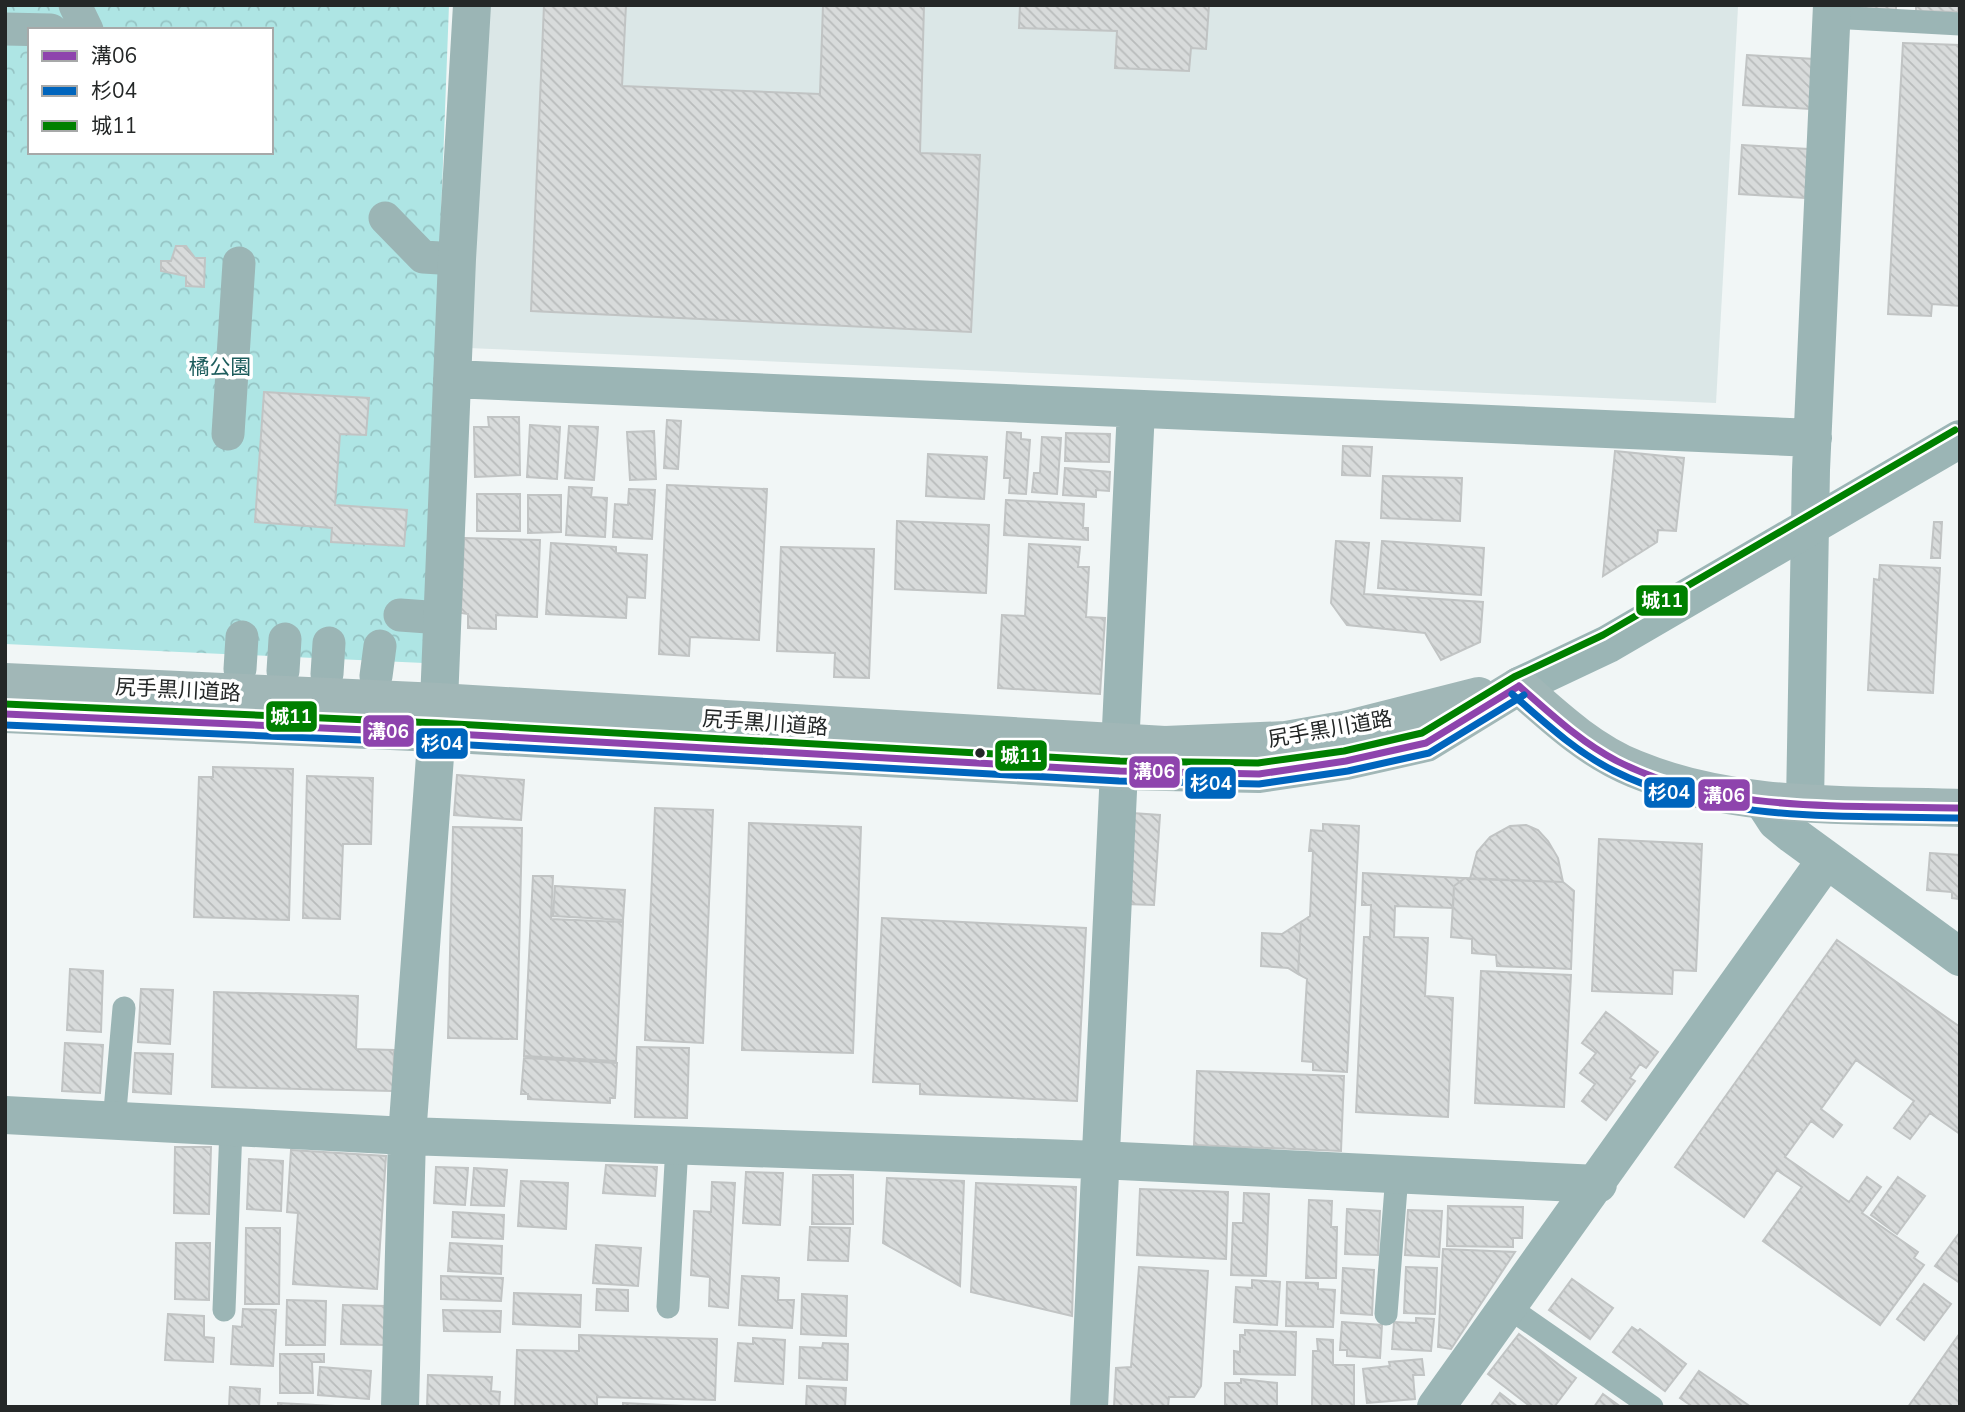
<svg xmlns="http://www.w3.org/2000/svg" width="1965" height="1412" viewBox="0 0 1965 1412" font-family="'Nunito Sans','Noto Sans JP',sans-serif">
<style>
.built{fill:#dbe7e7}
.park{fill:url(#park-crowns);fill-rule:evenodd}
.building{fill:url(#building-back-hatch);stroke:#c1c4c4;stroke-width:2}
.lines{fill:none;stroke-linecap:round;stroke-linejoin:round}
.service{stroke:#9bb5b5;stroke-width:23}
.pedestrian{stroke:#9bb5b5;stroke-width:33}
.minor{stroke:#9bb5b5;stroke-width:38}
.tertiary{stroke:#9bb5b5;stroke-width:38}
.primary{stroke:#a1b7b7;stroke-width:38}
.bus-1-casing{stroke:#fff;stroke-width:12}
.bus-2-casing{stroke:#fff;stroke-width:12}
.bus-3-casing{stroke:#fff;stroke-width:12}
.bus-1{stroke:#8e44ad;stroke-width:7}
.bus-2{stroke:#0065bd;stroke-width:7}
.bus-3{stroke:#008000;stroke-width:7}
.bus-dot{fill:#242727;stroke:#fff;stroke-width:2.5}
.labels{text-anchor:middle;stroke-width:7;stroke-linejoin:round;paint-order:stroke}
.park-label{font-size:21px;fill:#1e5d5d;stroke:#fff}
.street-label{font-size:21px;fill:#242727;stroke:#fff}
.line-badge{stroke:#fff;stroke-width:2.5}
.badge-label{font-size:19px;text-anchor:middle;font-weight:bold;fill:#fff}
</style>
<defs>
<pattern id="park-crowns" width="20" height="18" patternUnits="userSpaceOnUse" patternTransform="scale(1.75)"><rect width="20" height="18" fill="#aee5e4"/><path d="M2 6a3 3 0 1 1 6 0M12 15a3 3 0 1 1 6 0" fill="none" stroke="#96c4c4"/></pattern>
<pattern id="building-back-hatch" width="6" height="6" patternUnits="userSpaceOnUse" patternTransform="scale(1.75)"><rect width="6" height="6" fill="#d8dbdb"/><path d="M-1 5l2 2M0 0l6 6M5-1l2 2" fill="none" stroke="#b9bcbc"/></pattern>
</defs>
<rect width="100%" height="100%" fill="#f1f6f6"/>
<path class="built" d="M486,5L1738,7L1716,403L468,348Z"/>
<path class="park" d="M5,5H449L424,663L5,644ZM30,30H271V152H30Z"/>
<path class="building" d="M544,5H626L622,86L820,94L823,5H924L920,153L980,155L971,332L531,311Z
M1020,5H1209L1206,49L1191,48L1189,71L1115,68L1117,31L1019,28Z
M1855,5H1896V10L1855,8Z
M1916,5H1958V12L1916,11Z
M1903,43L1960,45V306L1932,304L1931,316L1888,314Z
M1747,55L1814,59L1810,109L1743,105Z
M1742,145L1808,149L1805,198L1739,194Z
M176,246H186L195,258H205L204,287L186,286V276L161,271V261H171Z
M264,392L369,398L366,435L340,434L335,505L407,510L404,546L331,542L332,528L255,522Z
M488,417H519L520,475L475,477L474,427H489Z
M667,420L681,421L678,469L664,468Z
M530,425L560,427L557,479L527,477Z
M569,426L598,427L594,480L565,478Z
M654,431L656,479L630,480L627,432Z
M1007,432L1021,433V439L1030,440L1026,494L1009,493L1010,478H1004Z
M1066,433L1110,434L1109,462L1065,461Z
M1042,437L1061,438L1057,494L1032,492L1034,473H1040Z
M1343,446L1372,447L1370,476L1342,475Z
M1615,451L1684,458L1676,531L1658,530L1657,542L1603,576Z
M928,454L987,457L984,499L926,496Z
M1065,468L1110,472L1109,491L1096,490V497L1063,495Z
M1383,476L1462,478L1460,521L1381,518Z
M667,485L767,489L759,640L690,637L689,656L659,654Z
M569,487L592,488L591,497L607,498L605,537L566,535Z
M629,489L655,490L652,539L613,537L615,504L628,505Z
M477,494H520V531H477Z
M528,495H561V532L528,533Z
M1006,500L1084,504L1083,528H1088V540L1004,535Z
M897,521L989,525L986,593L895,589Z
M1934,522H1942L1940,558H1931Z
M464,538L540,540L537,617L496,615V629L468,628V614L461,613Z
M1336,541L1369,543L1364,594L1483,602L1480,642L1441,660L1425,633L1347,625L1331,603Z
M1382,541L1484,548L1481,595L1378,588Z
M551,543L616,547V553L647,555L645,598L627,597L626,618L546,614Z
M1029,544L1080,547L1078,567H1089L1086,617L1105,618L1100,694L998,688L1002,615L1025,616Z
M781,547L874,549L869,678L834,677L835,653L777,651Z
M1880,565L1940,568L1933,693L1868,690L1874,579L1879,580Z
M213,767L293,769L289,920L194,917L199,777H213Z
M457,775L524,780L521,820L454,815Z
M307,776L373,778L371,844H343L340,919L303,918Z
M655,808L713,810L703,1043L645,1040Z
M1132,813L1160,815L1154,905L1125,904Z
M749,823L861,827L853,1053L742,1050Z
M1323,824L1359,826L1347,1072L1313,1070V1062L1302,1061L1307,979L1298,974L1301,922L1310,916L1313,851H1309L1311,830L1323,831Z
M1526,825L1538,830L1548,841L1558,858L1563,882L1470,879L1477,852L1490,837L1510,826Z
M453,827L522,828L517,1039L448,1038Z
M1599,839L1702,844L1696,971L1673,970L1672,994L1592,991Z
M1930,853L1960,855V899L1952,898V892L1927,890Z
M1363,873L1465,878L1454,886L1453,908L1395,906L1394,937L1428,938L1425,996L1453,998L1448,1117L1356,1112L1364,937H1370L1371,905H1362Z
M533,876H553L551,919L623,922L616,1061L524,1056Z
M1465,878L1563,882L1574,891L1571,969L1497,966L1496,955L1472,953V939L1451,937L1454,886Z
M555,886L625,890L623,920L553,916Z
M882,918L1086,928L1077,1101L920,1094V1084L873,1082Z
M1301,922L1298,974L1288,968L1261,966L1262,933L1282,934Z
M1837,940L1960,1027V1134L1930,1113L1910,1139L1894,1128L1914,1101L1856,1060L1821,1109L1842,1125L1833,1137L1811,1121L1785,1157L1849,1202L1867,1177L1881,1187L1862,1213L1918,1252L1914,1258L1924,1265L1880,1325L1763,1241L1802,1187L1777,1170L1744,1217L1675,1167Z
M70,969L103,971L101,1032L67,1030Z
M1481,971L1571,975L1564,1107L1475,1103Z
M141,989L173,990L170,1044L138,1042Z
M214,992L358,996L356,1049L394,1050L393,1091L212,1087Z
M1606,1012L1658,1052L1646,1068L1640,1064L1630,1078L1635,1081L1606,1120L1582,1101L1595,1084L1580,1073L1596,1053L1582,1043Z
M65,1043L103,1045L100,1093L62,1091Z
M637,1047L689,1048L687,1118L635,1117Z
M135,1053L173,1054L171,1094L133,1092Z
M524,1058L617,1063L615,1098H610V1103L528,1099V1094H521Z
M1197,1071L1344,1076L1341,1151L1194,1145Z
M175,1147H211L209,1214L174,1213Z
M291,1150L386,1156L377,1289L293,1284L298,1213L287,1212Z
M249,1159L283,1161L281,1211L247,1209Z
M606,1165L657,1167L655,1196L603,1193Z
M436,1167L468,1168L465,1205L434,1203Z
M474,1168L507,1170L504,1206L471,1205Z
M746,1172L783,1173L780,1225L743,1223Z
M813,1175H853V1224H812Z
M1898,1177L1925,1196L1897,1234L1871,1215Z
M887,1178L964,1181L960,1286L883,1243Z
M521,1181L568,1183L566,1229L518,1226Z
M712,1182L735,1183L728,1308L709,1306L710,1277L691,1275L694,1211L711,1212Z
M976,1183L1076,1187L1072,1316L971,1292Z
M1140,1189L1228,1192L1226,1259L1137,1255Z
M1244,1193L1269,1194L1266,1276L1231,1275L1233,1223H1243Z
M1309,1200L1332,1201L1331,1227H1337L1336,1278H1306Z
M1448,1206L1523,1207L1522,1238H1513V1247L1447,1246Z
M1347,1209L1380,1211L1378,1255L1345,1254Z
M1408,1210L1442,1211L1439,1257L1405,1255Z
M453,1212L504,1215L503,1239L452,1237Z
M810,1227L850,1228L848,1261L808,1260Z
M246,1228H280L279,1304H245Z
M1960,1232V1283L1935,1266Z
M176,1243H210L209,1300L175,1299Z
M450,1243L502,1246L501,1274L448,1271Z
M596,1245L641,1248L638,1286L593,1283Z
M1443,1249L1515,1252L1451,1349L1438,1347Z
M1139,1267L1208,1271L1201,1386L1194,1397H1169L1168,1407H1114L1116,1368L1131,1367Z
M1406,1267L1437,1268L1435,1314L1404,1313Z
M1343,1268L1374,1270L1372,1315L1341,1313Z
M441,1276L503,1278L501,1301L441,1299Z
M742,1276L779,1278L778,1300H794L792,1328L739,1325Z
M1572,1279L1613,1308L1590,1339L1549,1310Z
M1252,1280L1280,1282L1277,1325L1234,1322L1236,1287L1252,1288Z
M1287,1282L1318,1283V1289L1335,1290L1333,1327L1286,1326Z
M1924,1284L1951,1304L1924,1340L1897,1319Z
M597,1289L628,1290V1311L596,1310Z
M514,1293L581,1295L580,1327L513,1324Z
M802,1294L847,1296L846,1336L801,1334Z
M287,1300L326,1301L325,1345H286Z
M343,1305L386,1306L385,1345L341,1344Z
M243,1309L276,1310L273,1366L231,1364L233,1326L242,1327Z
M443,1310L501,1311L500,1332L444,1331Z
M168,1314L204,1316V1337L214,1338L213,1362L165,1360Z
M1416,1318L1434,1319L1431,1351L1392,1349L1394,1322L1416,1323Z
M1342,1322L1382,1325L1380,1358L1347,1356V1350H1340Z
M1632,1327L1638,1331L1640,1329L1686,1364L1665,1391L1613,1352Z
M1245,1330L1296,1332L1295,1375L1234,1374V1351L1240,1352V1335H1245Z
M1960,1333V1407H1908Z
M1519,1334L1576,1378L1554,1407H1531L1488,1374Z
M579,1335L717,1339L715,1400L597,1397V1407H515L517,1350L579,1351Z
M753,1338L785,1340L783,1384L735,1381L738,1343L753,1344Z
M1317,1339L1333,1340V1365H1354V1407H1312L1313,1351H1318Z
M823,1343L848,1344L847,1380L799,1378L800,1347L822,1348Z
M280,1354H324V1362H312L313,1393H280Z
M1422,1359L1424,1375H1413L1415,1399L1367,1403L1363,1369L1390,1366L1389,1362Z
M320,1367L371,1371L369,1399L318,1395Z
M1699,1371L1751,1407H1693L1680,1398Z
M428,1375L492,1377L491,1391L500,1392L499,1407H427Z
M1241,1379L1277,1383V1407H1225V1383H1241Z
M807,1386L846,1388L845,1407H806Z
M230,1387L260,1389L259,1407H229Z
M1500,1393L1518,1407H1490Z
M1603,1394L1621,1407H1594Z
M278,1403L354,1407H278Z
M623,1403L684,1406V1407H623Z"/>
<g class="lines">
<path class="service" d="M1831,17L1960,24
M114,1122L124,1008
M668,1307L677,1145
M1508,1307L1652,1407
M224,1310L231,1128
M1386,1314L1397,1175"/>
<path class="pedestrian" d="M75,5L87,30
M5,29L51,30
M385,218L423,257L457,259
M228,434L239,263
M400,615L442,618
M240,669L242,637
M283,671L285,639
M327,674L329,643
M376,676L380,646"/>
<path class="minor" d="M452,379L1813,438
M1763,801L1776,821L1793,835L1960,957
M1805,803L1811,470L1832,5
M5,1115L407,1136L1099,1160L1598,1184
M400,1407L407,1136L439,702L457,259L472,5
M1089,1407L1136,409
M1436,1407L1826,860"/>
<path class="tertiary" d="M1519,686L1608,644L1960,439"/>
<path class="primary" d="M5,682L439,702L1165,745L1286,740L1349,729L1479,696
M1519,686C1554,717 1590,751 1635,769C1737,811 1851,804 1960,808
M5,714L436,733L1120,771L1259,774L1346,761L1426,743L1519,686"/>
<defs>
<path id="bus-1" d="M1519,686C1550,713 1580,742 1617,761C1720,814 1848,805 1960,808
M5,714L436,733L1120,771L1259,774L1346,761L1426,743L1519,686"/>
<path id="bus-2" d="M1512,694C1544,722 1576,752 1614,771C1719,824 1846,815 1960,818
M5,725L435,743L1119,781L1259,784L1348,771L1429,753L1524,695"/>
<path id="bus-3" d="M5,704L437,723L1120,761L1258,763L1344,751L1422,733L1514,677L1603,635L1955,430"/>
</defs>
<use href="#bus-1" class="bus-1-casing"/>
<use href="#bus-2" class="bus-2-casing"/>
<use href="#bus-3" class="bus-3-casing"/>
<use href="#bus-1" class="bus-1"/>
<use href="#bus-2" class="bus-2"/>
<use href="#bus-3" class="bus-3"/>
</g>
<circle class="bus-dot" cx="980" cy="753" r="6"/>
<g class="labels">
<g class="park-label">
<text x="220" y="374">橘公園</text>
</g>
<g class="street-label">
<text transform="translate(178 690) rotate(3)" y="7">尻手黒川道路</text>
<text transform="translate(765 723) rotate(4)" y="7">尻手黒川道路</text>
<text transform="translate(1330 729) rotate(-10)" y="7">尻手黒川道路</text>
</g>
</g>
<g class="line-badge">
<rect x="1635" y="584" width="54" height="33" rx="7" fill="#008000"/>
<rect x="265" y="700" width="53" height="33" rx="7" fill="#008000"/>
<rect x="362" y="714" width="53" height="34" rx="7" fill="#8e44ad"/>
<rect x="415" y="727" width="54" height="33" rx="7" fill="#0065bd"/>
<rect x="994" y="739" width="54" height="33" rx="7" fill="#008000"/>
<rect x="1128" y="755" width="53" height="34" rx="7" fill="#8e44ad"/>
<rect x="1184" y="766" width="53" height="34" rx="7" fill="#0065bd"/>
<rect x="1643" y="776" width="53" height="33" rx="7" fill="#0065bd"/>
<rect x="1697" y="778" width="54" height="34" rx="7" fill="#8e44ad"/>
</g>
<g class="badge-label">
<text x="1662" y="607">城11</text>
<text x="291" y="723">城11</text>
<text x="388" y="738">溝06</text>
<text x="442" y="750">杉04</text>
<text x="1021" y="762">城11</text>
<text x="1154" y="778">溝06</text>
<text x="1211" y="790">杉04</text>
<text x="1669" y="799">杉04</text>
<text x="1724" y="802">溝06</text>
</g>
<rect width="1965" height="1412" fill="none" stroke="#242727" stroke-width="14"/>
<rect x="28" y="28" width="245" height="126" fill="#ffffff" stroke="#a7a9a9" stroke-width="2"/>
<rect x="42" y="51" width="35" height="10" fill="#8e44ad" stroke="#a7a9a9" stroke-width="2"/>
<text x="91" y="63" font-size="21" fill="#242727">溝06</text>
<rect x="42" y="86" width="35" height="10" fill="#0065bd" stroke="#a7a9a9" stroke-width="2"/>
<text x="91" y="98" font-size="21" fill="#242727">杉04</text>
<rect x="42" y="121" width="35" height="10" fill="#008000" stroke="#a7a9a9" stroke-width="2"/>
<text x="91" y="133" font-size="21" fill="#242727">城11</text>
</svg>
